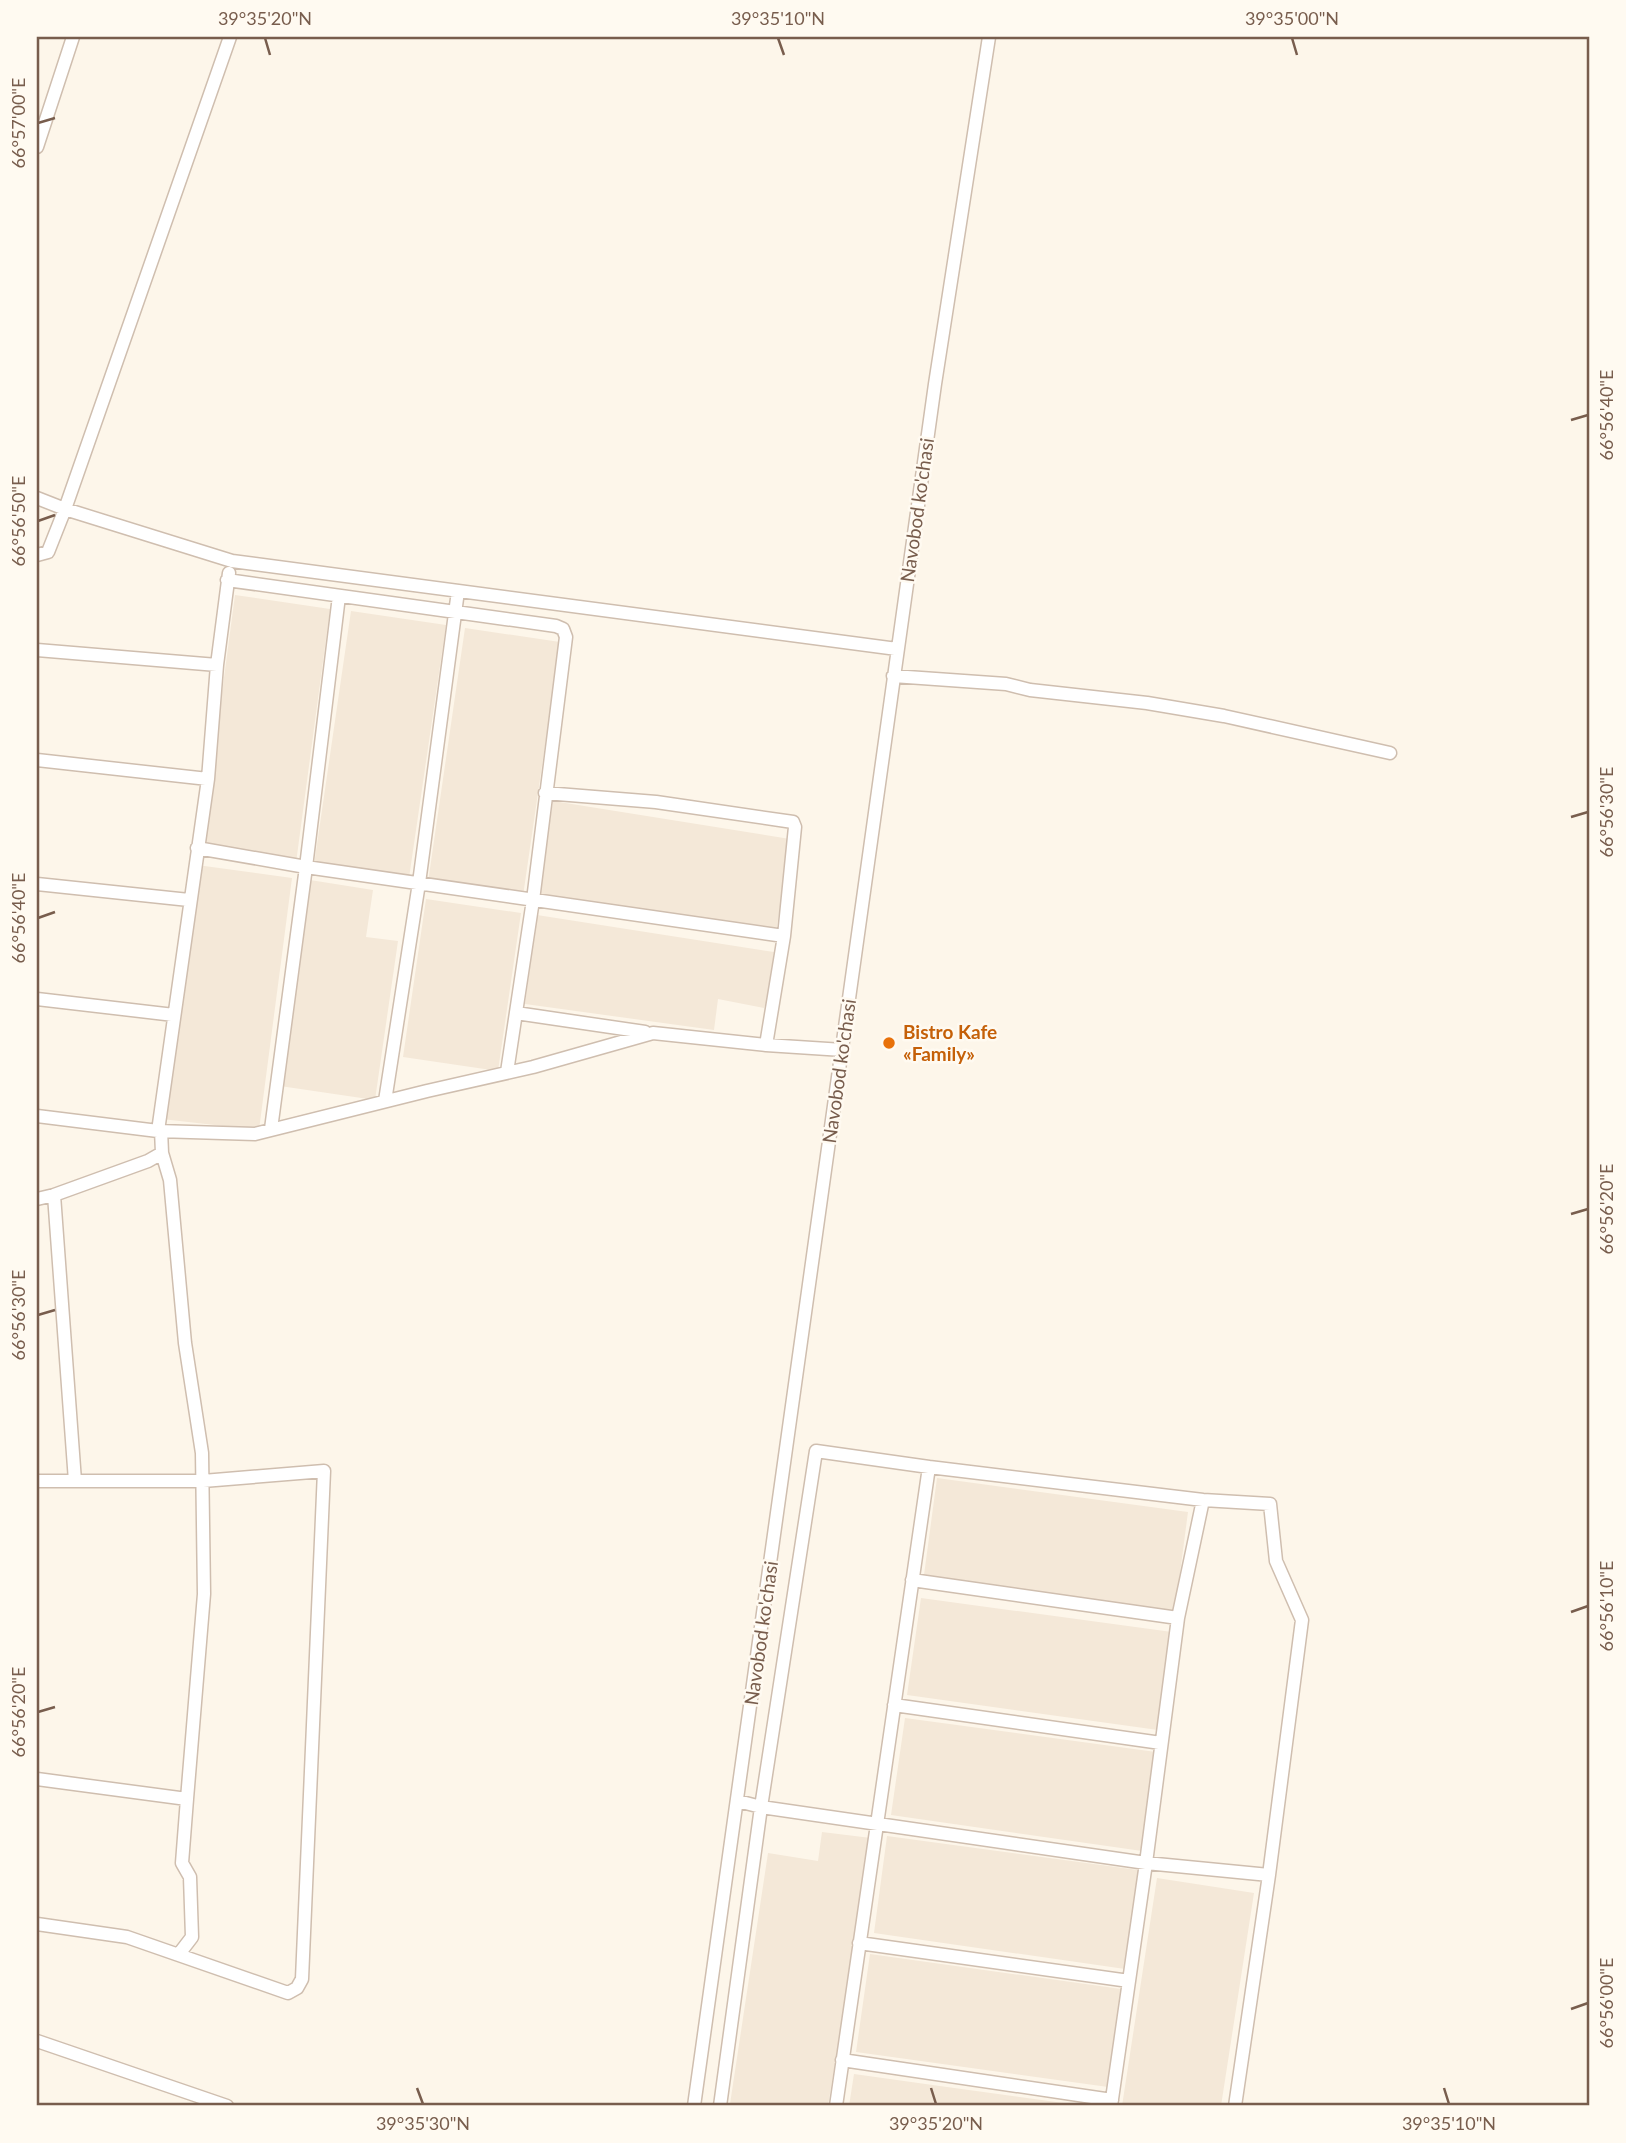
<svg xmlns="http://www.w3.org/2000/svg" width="1626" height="2143" viewBox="0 0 1626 2143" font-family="Lato,sans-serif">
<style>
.residential{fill:#f4e8d8}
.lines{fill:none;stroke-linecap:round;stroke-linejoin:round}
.minor-casing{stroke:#cfbeaf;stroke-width:15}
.minor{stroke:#fff;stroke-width:12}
.ticks{fill:none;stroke:#785d4d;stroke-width:2.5}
.food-dot{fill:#e8710a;stroke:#fffaf1;stroke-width:2.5}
.labels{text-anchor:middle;stroke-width:5;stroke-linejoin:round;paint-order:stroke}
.street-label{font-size:19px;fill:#785d4d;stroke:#fffaf1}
.food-label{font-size:19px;font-weight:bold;fill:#c56008;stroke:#fffaf1;text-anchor:start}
.neatline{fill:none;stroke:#785d4d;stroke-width:2.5}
.ticks-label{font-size:18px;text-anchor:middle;fill:#785d4d}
</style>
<rect width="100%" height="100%" fill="#fdf6ea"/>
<path class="residential" d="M235,595L330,609L296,863L201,850Z
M351,611L446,625L409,878L314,865Z
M465,628L560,642L523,896L428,882Z
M553,801L790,839L776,933L539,896Z
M197,865L292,878L259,1130L162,1119Z
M310,880L373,890L366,937L398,941L375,1100L280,1086Z
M426,899L521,913L498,1071L403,1057Z
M537,915L774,952L766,1002L764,1008L718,999L714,1030L525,1004Z
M937,1478L1188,1512L1175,1611L924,1575Z
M921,1598L1172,1632L1158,1730L907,1695Z
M905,1718L1156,1752L1142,1851L891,1815Z
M822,1832L871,1838L828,2106H744L730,2104L768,1853L818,1861Z
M887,1836L1138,1870L1125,1969L874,1933Z
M1157,1878L1254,1893L1221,2106H1122Z
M870,1954L1121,1989L1108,2087L856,2052Z
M854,2074L947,2087L1085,2106H849Z"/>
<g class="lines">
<defs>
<path id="minor" d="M37,147L73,37
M37,498L65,509L232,561L897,649
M37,555L48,552L65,509L230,37
M227,580L556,626L563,629L566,637L533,900L507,1072
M37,650L217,665
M893,676L1006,684L1030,690L1147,703L1224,716L1390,753
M37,760L208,779
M545,793L656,802L793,822L795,827L784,936L766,1045
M197,848L306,867L784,936
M37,884L189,900
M37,999L174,1015
M516,1013L645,1032
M385,1101L419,883L458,591
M37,1116L158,1131L255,1134L427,1091L533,1067L653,1033L766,1045L843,1050
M271,1129L306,867L339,596
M158,1131L208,779L217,665L229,573
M54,1195L75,1481
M37,1199L54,1195L148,1161L162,1153
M37,1481H203L324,1471L302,1979L297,1988L288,1993L127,1937L37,1924
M912,1580L1178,1618
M894,1705L1161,1743
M37,1779L187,1799L204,1594L202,1453L185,1343L170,1180L162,1153L161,1130
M738,1801L761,1807L1146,1863L1269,1875
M859,1943L1129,1981
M179,1954L192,1937L190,1877L182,1863L187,1799
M37,2041L227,2106
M842,2060L1112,2100
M694,2106L935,384L989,37
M720,2106L761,1807L816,1451L929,1467L1203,1500L1270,1504L1276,1561L1302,1620L1269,1875L1235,2106
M836,2106L929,1467
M1111,2106L1146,1863L1178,1618L1203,1500"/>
</defs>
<use href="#minor" class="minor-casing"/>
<use href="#minor" class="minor"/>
</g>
<path class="ticks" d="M265,38L270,55M778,38L784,55M1292,38L1297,55M38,123L55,118M1571,420L1588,415M38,521L55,515M1571,817L1588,812M38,918L55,912M1571,1214L1588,1209M38,1315L55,1310M1571,1612L1588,1606M38,1712L55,1707M1571,2009L1588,2003M417,2088L423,2104M931,2088L936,2104M1444,2088L1449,2104"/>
<circle class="food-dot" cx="889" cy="1043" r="7"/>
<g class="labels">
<g class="street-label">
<text transform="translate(917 510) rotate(-82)" y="7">Navobod ko'chasi</text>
<text transform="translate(839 1071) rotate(-82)" y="7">Navobod ko'chasi</text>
<text transform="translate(761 1633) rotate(-82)" y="7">Navobod ko'chasi</text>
</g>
<g class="food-label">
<text x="903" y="1039">Bistro Kafe<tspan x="903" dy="22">«Family»</tspan></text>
</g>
</g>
<rect width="1626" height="2143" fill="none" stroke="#fffaf1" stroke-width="77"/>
<rect x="38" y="38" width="1550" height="2066" class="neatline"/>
<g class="ticks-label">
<text x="265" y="25">39°35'20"N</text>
<text x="778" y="25">39°35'10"N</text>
<text x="1292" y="25">39°35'00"N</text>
<text transform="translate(19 123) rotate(-90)" y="6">66°57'00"E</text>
<text transform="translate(1607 415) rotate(-90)" y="6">66°56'40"E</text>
<text transform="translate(19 521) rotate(-90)" y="6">66°56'50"E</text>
<text transform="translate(1607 812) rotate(-90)" y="6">66°56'30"E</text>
<text transform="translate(19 918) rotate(-90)" y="6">66°56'40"E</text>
<text transform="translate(1607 1209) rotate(-90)" y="6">66°56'20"E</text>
<text transform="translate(19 1315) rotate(-90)" y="6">66°56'30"E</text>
<text transform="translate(1607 1606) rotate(-90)" y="6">66°56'10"E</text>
<text transform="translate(19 1712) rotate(-90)" y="6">66°56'20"E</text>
<text transform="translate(1607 2003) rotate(-90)" y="6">66°56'00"E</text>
<text x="423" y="2130">39°35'30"N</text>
<text x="936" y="2130">39°35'20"N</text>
<text x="1449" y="2130">39°35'10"N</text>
</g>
</svg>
